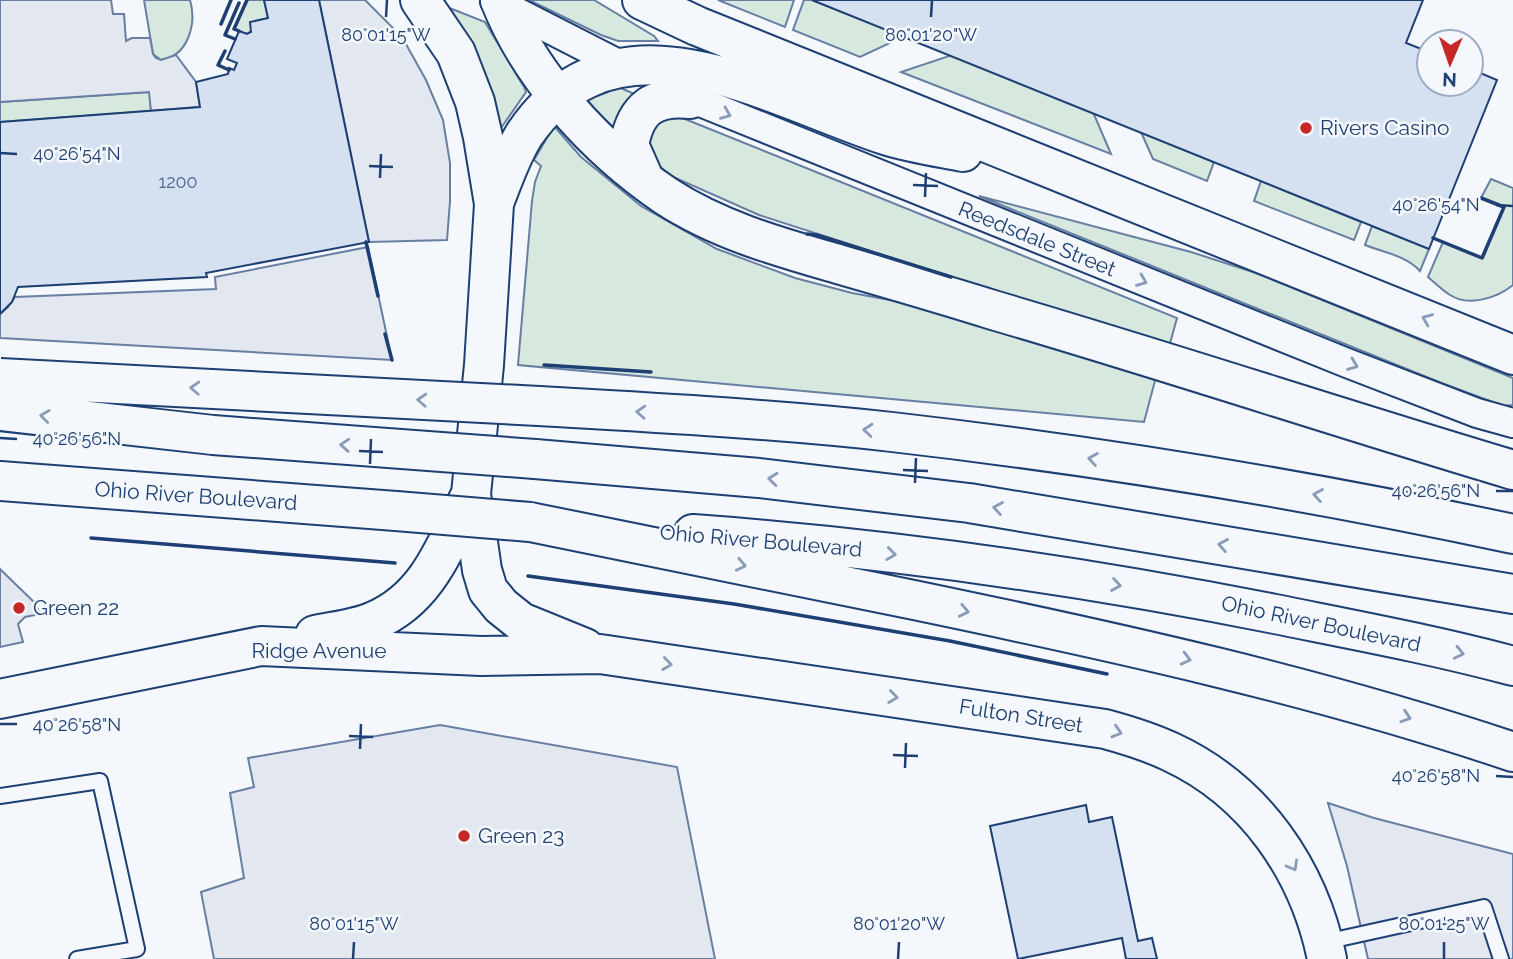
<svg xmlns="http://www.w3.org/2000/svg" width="1513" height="959" viewBox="0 0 1513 959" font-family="Raleway,sans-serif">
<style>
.green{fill:#d7e8df;stroke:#687fa3;stroke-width:2}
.parking{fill:#e3e8f0;stroke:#687fa3;stroke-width:2}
.building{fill:#d5e0f0;stroke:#1d3f73;stroke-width:2}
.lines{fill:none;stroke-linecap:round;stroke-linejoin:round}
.service-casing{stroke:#1d3f73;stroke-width:18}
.minor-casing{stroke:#1d3f73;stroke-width:32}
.secondary-casing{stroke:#1d3f73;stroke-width:42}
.trunk-casing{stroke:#1d3f73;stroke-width:42}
.motorway-casing{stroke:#1d3f73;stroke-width:42}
.service{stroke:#f4f7fb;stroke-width:14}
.minor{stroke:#f4f7fb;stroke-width:28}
.secondary{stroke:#f4f7fb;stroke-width:38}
.trunk{stroke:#f4f7fb;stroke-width:38}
.motorway{stroke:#f4f7fb;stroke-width:38}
.motorway-bridge-casing{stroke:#1d3f73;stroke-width:42;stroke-linecap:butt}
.motorway-bridge{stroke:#f4f7fb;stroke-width:38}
.wall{stroke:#1d3f73;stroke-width:3.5}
.oneway{stroke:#889bb7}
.ticks{fill:none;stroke:#1d3f73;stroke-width:2.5}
.poi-dot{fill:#c62828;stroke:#f4f7fb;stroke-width:2.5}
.labels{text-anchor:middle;stroke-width:5;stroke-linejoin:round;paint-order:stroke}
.number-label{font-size:18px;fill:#4b6792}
.poi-label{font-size:21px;fill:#1d3f73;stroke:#f4f7fb;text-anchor:start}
.street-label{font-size:21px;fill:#1d3f73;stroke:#f4f7fb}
.ticks-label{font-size:18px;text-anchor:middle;fill:#1d3f73;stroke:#f4f7fb;stroke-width:5;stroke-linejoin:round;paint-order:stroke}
</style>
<rect width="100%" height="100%" fill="#f4f7fb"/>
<path class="green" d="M144,0H190C197,24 188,56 161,60L153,54Z
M247,0H264L268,18L247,34L234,29Z
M529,0H594L654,36L658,41H618L601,35Z
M718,0H794L785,27Z
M804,0H812L898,34L890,43L860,57L793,30Z
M447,7L485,22L524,87L526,92L499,131Z
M952,55L1093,112L1111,154L901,72Z
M616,86L639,96L615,133L584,99Z
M150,92L151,111L0,122V102Z
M672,116L685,119L1177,318L1169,347L759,215L671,176L654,162L646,144L653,125Z
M554,126L581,157L641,206L717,249L795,278L852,293L939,309L1156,377L1144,422L518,365L532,201L535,182L541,166L534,160Z
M1141,132L1214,162L1207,181L1153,159Z
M1491,179L1513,188V285C1497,298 1469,307 1450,295C1442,290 1435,283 1428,277L1443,242L1483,258L1504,208L1481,198Z
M1261,181L1361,222L1354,240L1254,201Z
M979,196L1191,252L1256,273L1513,378V405L1503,406L1439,382Z
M1372,226L1429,249L1420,271C1407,256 1383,252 1365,245Z"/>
<path class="parking" d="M0,0H111L113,14H124L126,41L132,38H150L153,54L156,58L161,60L176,55L196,82L200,107L151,111L149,92L0,102Z
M319,0H365L402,37L426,80L443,120L450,163V201L447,240L369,242Z
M368,247L392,360L0,338V314L8,307L15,297L216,289L215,277Z
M0,569L35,603L40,614L25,617L18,624L23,642L0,647Z
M440,725L677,767L715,959H214L201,892L244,878L230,793L254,787L248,758Z
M1328,803L1374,818L1513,854V959H1368L1347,866Z"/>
<path class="building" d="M264,0H319L369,242L206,273L207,277L18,287L12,302L0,314V122L200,107L196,82L228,74L229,68L234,70L237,63L227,59L239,31L247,34L251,32L250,22L268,18Z
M812,0H1423L1406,43L1429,52V84H1471V69L1497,80L1429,249Z
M1086,805L1089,822L1112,817L1138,941L1152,938L1157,959H1126L1122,938L1018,959L990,826Z"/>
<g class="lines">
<defs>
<path id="service" d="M0,796L100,781L137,949L77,959
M1325,942L1484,907L1501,959"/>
<path id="minor" d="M495,1L630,70
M673,91L1347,363L1477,413L1513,423"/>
<path id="secondary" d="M420,0L456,53L475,102L483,137L494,204L484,365L471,494L482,570L488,590L501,606L521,622L585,648
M642,0L697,26L1513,355
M494,203C503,180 511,156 524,135C615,0 767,96 885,135C910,143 937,147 963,152
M315,635C334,631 356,629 374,621C429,598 446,544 471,494
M0,699L261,646L481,656L600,654L1105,729C1127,735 1150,742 1171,752C1255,791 1309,870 1327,959"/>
<path id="trunk" d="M500,0C530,77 598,150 666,196C718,230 779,247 838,264C890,279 942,294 993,310C1167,361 1339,418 1513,470
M644,179L629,145C636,108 653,96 690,99"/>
<path id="motorway" d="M539,406C657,413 775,419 892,432C1101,456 1308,490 1513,534
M535,459L759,478L969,503L1513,594
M0,481L396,511
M530,522C658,548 786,574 914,600C1116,642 1317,686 1513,752
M693,534C888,548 1083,576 1275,614C1354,630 1435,645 1513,666"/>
</defs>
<use href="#service" class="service-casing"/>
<use href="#minor" class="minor-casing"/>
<use href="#secondary" class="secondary-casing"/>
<use href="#trunk" class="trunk-casing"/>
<use href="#motorway" class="motorway-casing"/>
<use href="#service" class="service"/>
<use href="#minor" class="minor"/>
<use href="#secondary" class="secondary"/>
<use href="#trunk" class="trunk"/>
<use href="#motorway" class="motorway"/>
<defs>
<path id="motorway-bridge" d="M0,378L539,406
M0,411L213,435L535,459
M396,511L530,522"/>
</defs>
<use href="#motorway-bridge" class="motorway-bridge-casing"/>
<use href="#motorway-bridge" class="motorway-bridge"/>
<path class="wall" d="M221,24L231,0
M239,31L234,29L247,0
M235,39L225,35L239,3
M225,51L218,65L229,70
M807,234L817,235L951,277
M1433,238L1482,258L1504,207L1481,198
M366,242L378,296
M385,334L392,360
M544,365L651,372
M91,538L395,563
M528,576L734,604L950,641L1107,674"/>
</g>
<defs><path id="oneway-chevron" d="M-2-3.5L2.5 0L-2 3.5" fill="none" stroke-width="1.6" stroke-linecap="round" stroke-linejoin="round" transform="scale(1.75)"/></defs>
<g class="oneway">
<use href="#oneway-chevron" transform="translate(726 114) rotate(22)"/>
<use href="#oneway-chevron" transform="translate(1142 281) rotate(22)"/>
<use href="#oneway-chevron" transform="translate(1427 319) rotate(-158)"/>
<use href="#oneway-chevron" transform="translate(1353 365) rotate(21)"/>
<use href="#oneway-chevron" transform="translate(195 388) rotate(-177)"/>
<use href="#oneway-chevron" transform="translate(422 400) rotate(-177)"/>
<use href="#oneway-chevron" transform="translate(641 412) rotate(-177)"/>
<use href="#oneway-chevron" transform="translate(45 416) rotate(-173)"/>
<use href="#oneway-chevron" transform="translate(868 430) rotate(-175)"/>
<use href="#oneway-chevron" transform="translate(345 445) rotate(-176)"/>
<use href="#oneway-chevron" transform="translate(1093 459) rotate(-171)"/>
<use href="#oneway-chevron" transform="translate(773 479) rotate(-174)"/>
<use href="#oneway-chevron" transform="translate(1318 495) rotate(-170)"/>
<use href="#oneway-chevron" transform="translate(998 508) rotate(-170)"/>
<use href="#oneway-chevron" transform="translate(1223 545) rotate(-170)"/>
<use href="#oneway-chevron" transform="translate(891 554) rotate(7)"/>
<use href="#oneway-chevron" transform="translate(741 565) rotate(12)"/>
<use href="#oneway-chevron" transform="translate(1116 585) rotate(9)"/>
<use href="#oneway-chevron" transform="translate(964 611) rotate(12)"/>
<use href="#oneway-chevron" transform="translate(1459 653) rotate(13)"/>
<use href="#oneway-chevron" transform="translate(1186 659) rotate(14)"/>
<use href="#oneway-chevron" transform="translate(667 664) rotate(8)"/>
<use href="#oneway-chevron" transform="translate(893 697) rotate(8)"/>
<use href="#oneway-chevron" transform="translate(1406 717) rotate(18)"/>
<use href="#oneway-chevron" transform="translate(1117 732) rotate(17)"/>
<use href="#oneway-chevron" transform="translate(1293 866) rotate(60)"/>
</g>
<path class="ticks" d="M386,17L387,0M931,17L932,0M0,153L17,154M369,166L393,167M380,178L381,154M913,185L938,186M925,197L926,173M1496,205L1513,206M0,438L17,439M359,451L383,452M370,464L371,439M903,470L928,471M915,483L916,458M1496,491H1513M0,724H17M349,736L373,737M360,749L361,724M893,755L918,756M905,768L906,743M1496,776L1513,777M353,959L354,942M898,959L899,942M1444,959V942"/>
<g class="poi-dot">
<circle cx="1306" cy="128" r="7"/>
<circle cx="19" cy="608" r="7"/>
<circle cx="464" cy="836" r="7"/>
</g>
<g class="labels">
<g class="number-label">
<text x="178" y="188">1200</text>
</g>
<g class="poi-label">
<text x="1320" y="135">Rivers Casino</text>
<text x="33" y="615">Green 22</text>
<text x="478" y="843">Green 23</text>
</g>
<g class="street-label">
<text transform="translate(1037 239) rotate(22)" y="7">Reedsdale Street</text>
<text transform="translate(196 496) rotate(4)" y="7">Ohio River Boulevard</text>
<text transform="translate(761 541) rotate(5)" y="7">Ohio River Boulevard</text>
<text transform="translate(1321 624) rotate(12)" y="7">Ohio River Boulevard</text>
<text x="319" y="658">Ridge Avenue</text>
<text transform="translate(1021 716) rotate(9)" y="7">Fulton Street</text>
</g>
</g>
<g class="ticks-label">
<text x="386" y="41">80°01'15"W</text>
<text x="931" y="41">80°01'20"W</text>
<text x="77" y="160">40°26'54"N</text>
<text x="1436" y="211">40°26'54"N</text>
<text x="77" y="445">40°26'56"N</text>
<text x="1436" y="497">40°26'56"N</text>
<text x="77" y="731">40°26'58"N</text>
<text x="1436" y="782">40°26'58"N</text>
<text x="354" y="930">80°01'15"W</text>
<text x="899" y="930">80°01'20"W</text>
<text x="1444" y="930">80°01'25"W</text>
</g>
<g transform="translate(1450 63) rotate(182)"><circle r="33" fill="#f4f7fb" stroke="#9eadc5" stroke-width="2"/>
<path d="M0-5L12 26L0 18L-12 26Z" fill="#c62828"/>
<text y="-10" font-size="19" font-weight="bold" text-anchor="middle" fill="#1d3f73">N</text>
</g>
</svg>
